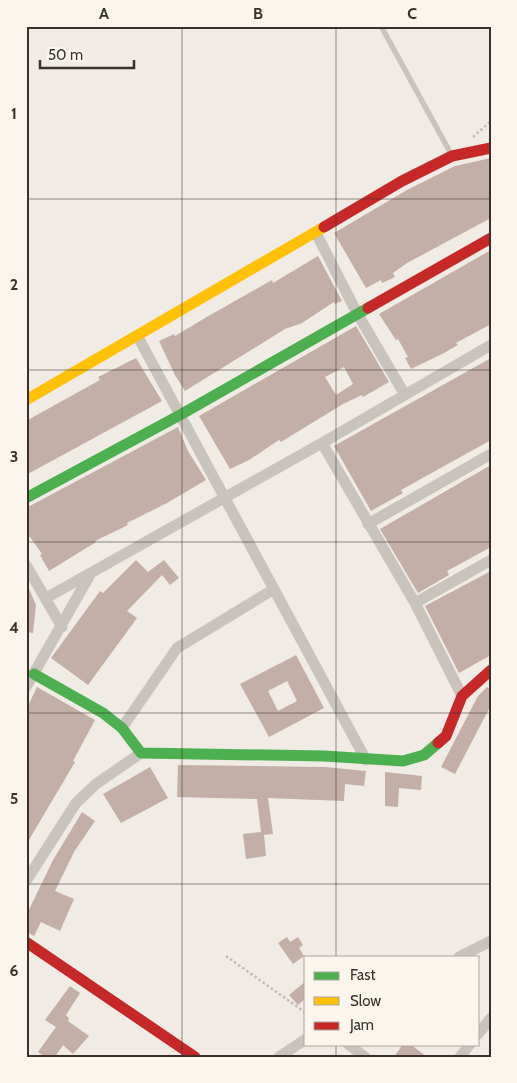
<svg xmlns="http://www.w3.org/2000/svg" width="517" height="1083" viewBox="0 0 517 1083" font-family="Cabin,sans-serif">
<style>
.building{fill:#c3afa7;fill-rule:evenodd}
.lines{fill:none;stroke-linecap:round;stroke-linejoin:round}
.path{stroke:#c2bbb6;stroke-width:2.5;stroke-dasharray:2.5 2.5;stroke-linecap:butt}
.lane{stroke:#c9c3be;stroke-width:5.5}
.street{stroke:#c9c3be;stroke-width:11}
.fast{stroke:#4caf50;stroke-width:11}
.slow{stroke:#ffc107;stroke-width:11}
.jam{stroke:#c62828;stroke-width:11}
.grid{fill:none;stroke:#3b302b;stroke-width:1;stroke-opacity:0.55}
.neatline{fill:none;stroke:#3b302b;stroke-width:2}
.grid-label{font-size:16px;text-anchor:middle;font-weight:bold;fill:#3b302b}
</style>
<rect width="100%" height="100%" fill="#f0ebe5"/>
<path class="building" d="M491,158V218L407,263L393,273L395,277L382,283L381,280L366,288L334,233L407,190L455,166Z
M491,250V324L456,343L458,345L444,353L411,369L405,358L408,357L398,339L396,340L379,314Z
M318,256L342,301L335,304L334,302L302,323L285,329L185,391L175,375L159,341L174,334L175,336L205,318L272,280L273,283Z
M356,326L389,382L363,397L362,395L343,404L281,442L279,440L249,460L230,469L199,416ZM344,367L353,384L336,395L325,377Z
M136,358L162,401L26,475V421L100,380L98,377Z
M491,358V440L401,490L403,493L371,511L334,446Z
M178,427L188,451L206,480L167,503L127,523L128,525L95,541L96,542L49,571L40,555L42,554L30,537L26,539V508Z
M491,465V547L447,571L449,575L418,593L380,529Z
M136,560L148,572L164,560L179,578L170,585L162,575L127,611L137,618L88,685L51,658L100,591L103,593Z
M491,571V655L459,673L425,606Z
M26,582L36,605L33,633L26,632Z
M296,655L324,708L269,737L240,684ZM287,681L297,701L278,711L268,691Z
M37,687L95,720L73,761L75,762L26,845V710Z
M487,687L491,689V705L455,774L441,767L478,696Z
M178,765L325,767L366,771L364,786L345,784L344,801L268,798L273,834L264,835L266,856L246,859L243,834L261,832L257,799L177,797Z
M150,767L168,798L121,823L103,794Z
M385,772L422,776L421,790L399,788L398,807L385,806Z
M82,812L95,821L74,852L55,891L74,899L60,931L41,922L34,936L26,932V916L53,860Z
M287,937L290,942L298,937L303,945L299,948L304,956L293,964L278,943Z
M306,981V998L298,1005L289,995Z
M70,986L80,993L66,1015L69,1018L68,1021L89,1036L73,1054L63,1045L55,1057H45L38,1052L56,1027L45,1020Z
M403,1044H410L427,1057H394Z"/>
<g class="lines">
<path class="path" d="M473,137L491,121
M226,956L306,1013"/>
<path class="lane" d="M381,26L451,154"/>
<path class="street" d="M316,233L357,313L405,395
M138,337L366,760
M322,443L415,603L462,696
M368,524L491,454
M26,565L62,627
M46,598L322,443L491,345
M415,603L491,560
M26,687L91,573
M122,728L177,648L274,589
M26,881L76,803L96,784L141,753
M459,957L491,941
M478,1034L491,1018
M348,1044L365,1057
M279,1057L306,1039
M460,1057L470,1044"/>
<path class="fast" d="M26,498L180,415L368,308
M34,674L103,713L122,728L141,753L324,756L403,761L424,755L438,743"/>
<path class="slow" d="M26,400L324,227"/>
<path class="jam" d="M324,227L402,181L452,156L491,148
M368,308L491,238
M438,743L446,736L462,696L491,670
M26,942L195,1057"/>
</g>
<path class="grid" d="M182,26V1057M336,26V957M26,199H491M26,370H491M26,542H491M26,713H491M26,884H491M336,1044V1057"/>
<rect width="517" height="1083" fill="none" stroke="#fbf5ee" stroke-width="55"/>
<rect x="304" y="956" width="175" height="90" fill="#fbf5ee" stroke="#aea6a0"/>
<rect x="314" y="972" width="25" height="8" fill="#4caf50" stroke="#aea6a0"/>
<text x="350" y="980" font-size="15" fill="#3b302b">Fast</text>
<rect x="314" y="997" width="25" height="8" fill="#ffc107" stroke="#aea6a0"/>
<text x="350" y="1006" font-size="15" fill="#3b302b">Slow</text>
<rect x="314" y="1022" width="25" height="8" fill="#c62828" stroke="#aea6a0"/>
<text x="350" y="1030" font-size="15" fill="#3b302b">Jam</text>
<path d="M40 60v8h94v-8" fill="none" stroke="#3b302b" stroke-width="2.5"/>
<text x="48" y="60" font-size="15" fill="#3b302b" stroke="#fbf5ee" stroke-width="4" paint-order="stroke">50 m</text>
<rect x="28" y="28" width="462" height="1028" class="neatline"/>
<g class="grid-label">
<text x="104" y="19">A</text>
<text x="258" y="19">B</text>
<text x="412" y="19">C</text>
<text x="14" y="119">1</text>
<text x="14" y="290">2</text>
<text x="14" y="462">3</text>
<text x="14" y="633">4</text>
<text x="14" y="804">5</text>
<text x="14" y="976">6</text>
</g>
</svg>
